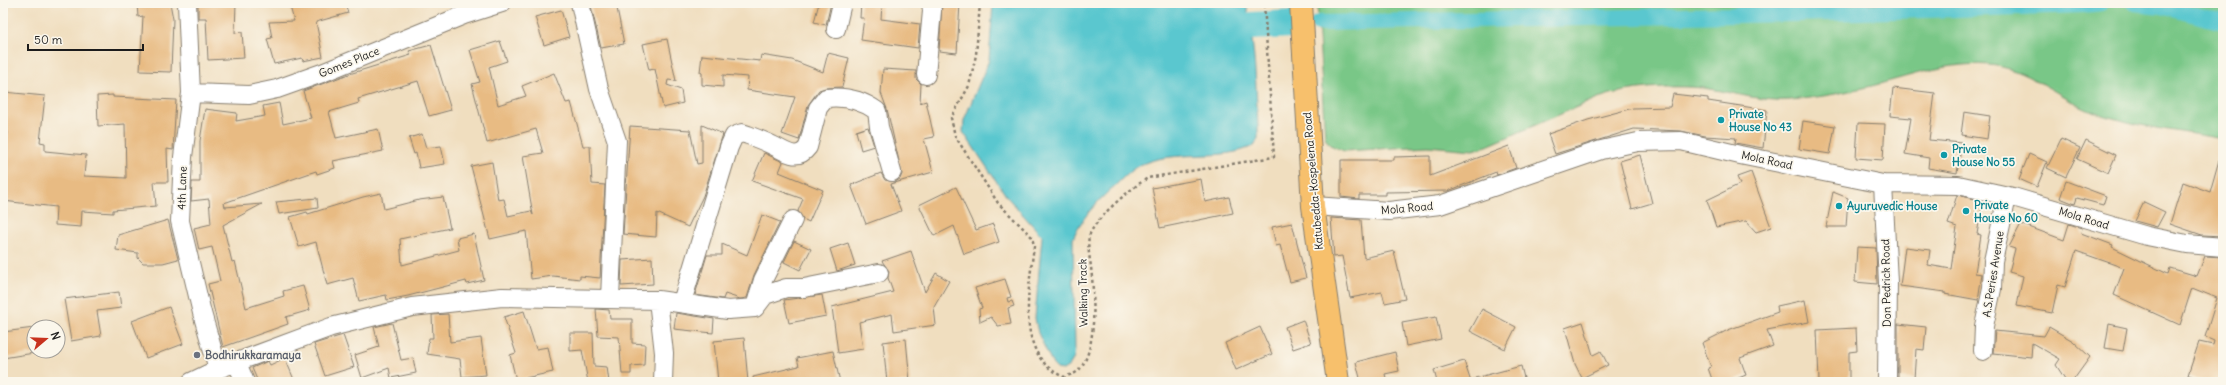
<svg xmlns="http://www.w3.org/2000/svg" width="2226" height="385" viewBox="0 0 2226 385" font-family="Delius,sans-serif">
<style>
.green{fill:#79c787;stroke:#4a7252}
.water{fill:#5ac7cf;stroke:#3b7276}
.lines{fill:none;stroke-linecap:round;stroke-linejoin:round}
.canal{stroke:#5ac7cf;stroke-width:16}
.river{stroke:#5ac7cf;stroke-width:28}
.building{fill:#e8bb83}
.street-casing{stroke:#867d6e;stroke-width:20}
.primary-casing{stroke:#867d6e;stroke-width:24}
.path{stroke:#867d6e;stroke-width:2.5;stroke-dasharray:3 3;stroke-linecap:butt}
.street{stroke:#fff;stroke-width:18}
.primary{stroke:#f7c06c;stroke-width:22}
.culture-dot{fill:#0f9aa8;stroke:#fbf7ec;stroke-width:1.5}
.worship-dot{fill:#6b7280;stroke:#fbf7ec;stroke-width:1.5}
.labels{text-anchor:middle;stroke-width:3.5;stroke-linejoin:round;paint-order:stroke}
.street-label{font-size:11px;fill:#1c1c1c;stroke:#fbf7ec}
.culture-label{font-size:11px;font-weight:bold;fill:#0d838f;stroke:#fbf7ec;text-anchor:start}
.worship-label{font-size:11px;font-weight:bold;fill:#5b616d;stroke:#fbf7ec;text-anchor:start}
</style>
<rect width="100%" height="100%" fill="#fbf7ec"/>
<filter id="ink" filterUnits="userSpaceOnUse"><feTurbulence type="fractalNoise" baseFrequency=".025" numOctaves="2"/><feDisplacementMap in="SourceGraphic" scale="8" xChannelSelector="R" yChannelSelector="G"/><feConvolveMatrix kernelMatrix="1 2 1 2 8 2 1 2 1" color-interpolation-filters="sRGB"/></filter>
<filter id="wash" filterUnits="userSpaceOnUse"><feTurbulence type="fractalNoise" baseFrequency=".012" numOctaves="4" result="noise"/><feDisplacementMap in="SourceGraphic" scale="16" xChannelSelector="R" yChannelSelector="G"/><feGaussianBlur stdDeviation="0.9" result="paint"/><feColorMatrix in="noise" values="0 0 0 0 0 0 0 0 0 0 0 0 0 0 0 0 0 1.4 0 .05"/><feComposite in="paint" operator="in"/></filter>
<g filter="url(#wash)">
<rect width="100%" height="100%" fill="#f0debf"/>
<path class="green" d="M1317,3H2223V139C2181,131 2130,127 2090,110C2059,97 2031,72 1997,66C1949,58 1900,81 1854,90C1833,95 1812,98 1790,100C1761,102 1733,92 1704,88C1672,85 1628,87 1598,98L1487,146L1473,150L1428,146L1344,151L1330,145L1325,138Z"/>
<path class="water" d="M993,3H1246C1255,45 1256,86 1258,128V138L1255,145C1221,163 1176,148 1140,165C1129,170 1120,182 1110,190C1096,203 1079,221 1073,239L1075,348L1074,358L1069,366L1063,370L1057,369L1053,365L1038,333L1035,318L1042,236L1007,197L963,132L964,120L989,60Z"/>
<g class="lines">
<path class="canal" d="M2135,3L2161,6L2223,22
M1318,23L1795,14L2084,5L2101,3"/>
<path class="river" d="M1251,26L1292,24"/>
</g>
<g id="blocks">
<path class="building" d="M137,3H170L173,19L171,72L140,71L143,16L138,17Z
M198,3H236L235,33L242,32L244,58L208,60L206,18H198Z
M289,3H345L348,13L316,22L323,57L303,61L302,58L274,64L267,39L272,38L269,22L294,21Z
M604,3H616L624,44L601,48L591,6Z
M819,3H831L826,25L814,22Z
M861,3L882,4L881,19L920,24L918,48L861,40L864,18H860Z
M942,3H960L957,53L939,51Z
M561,10L569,37L544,45L535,17Z
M667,39L676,81L668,80L667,85L681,90L683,103L663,108L655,69L649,70L643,44Z
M500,41L507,61L489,67L498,105L526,96L522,86L554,73L566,103L571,102L583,146H590L592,184L605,185L600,278L580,276V279L553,276L531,279L526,231L490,239L471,166L492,162L498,200L504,199L508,216L531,211L533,215L523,156L543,153L536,129L487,143L472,84L480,82L470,50Z
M431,45L451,110L429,116L418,81L358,99L359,103L329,112L336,138L378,129L383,151L333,161L335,168L317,174L316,171L224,203L225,207L262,204L223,225L232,262L235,261L246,308L284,296L283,291L303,286L310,310L286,317L288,324L223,347L208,284L220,281L212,247L199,250L194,228L211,224L209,199L191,201L192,182H200V141L205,109L237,113L236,121L265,116L263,106L279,103L283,124L311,118L303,91L346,75L411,55L409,51Z
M828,53L849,58L842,87L825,88L819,90L808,105L799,140L782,134L795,97L747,90L748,77L723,75V87L702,85V73L700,72L702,55L760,61L761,55L792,60L823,72Z
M883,69L916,71V79L921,84L920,103L926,101L934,137L924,139L933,172L891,184L901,211L866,224L851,185L881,173L885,180L895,182L900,179L902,174L887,109L881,93Z
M1893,88L1935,93L1929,140L1962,143L1957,173L1928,168L1929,158L1905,154L1911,118L1890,116Z
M4,92L45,96L40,142L45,143V151L86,155L84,176L126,178L125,124L98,126L97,96L113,95V97L176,100L173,150L167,149L168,182H154L156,206L113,210V213L82,211L81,227L55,225L56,207L3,201V172L8,132H3Z
M1673,94L1708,98V101L1767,110L1763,148L1735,143L1736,138L1705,136L1681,131L1634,129L1555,154L1548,134L1588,120L1633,108L1670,107Z
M1964,112L1990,116L1987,139L1961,135Z
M1803,121L1835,126L1830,154L1799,149Z
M1858,123L1885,124L1883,160L1856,158Z
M702,125L723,134L703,196L688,227L657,213L656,237L623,234L630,126L690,130L697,164L702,163Z
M868,127L874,146L861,150L856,131Z
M422,134L426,148L441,146L445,164L419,168L416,153L414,154L409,138Z
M2061,139L2080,148L2066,177L2047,168Z
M2086,140L2116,155L2108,173L2077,159Z
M1509,146L1516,168L1497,175L1496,172L1448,191L1386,192V195H1359V199L1341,197V160H1394V157L1430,156V176Z
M764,153L783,162L779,172L823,190L809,222L803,219L798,211L803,199L752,181Z
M2029,154L2047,162L2037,187L2019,179Z
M1640,155L1652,203L1632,209L1620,161Z
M2219,160H2223V236L2202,235L2170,224L2183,182L2210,192Z
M1751,172L1771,227L1756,232L1746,221L1716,227L1707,200L1740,184L1737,177Z
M1201,179L1205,202L1229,197L1233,213L1160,228L1152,188Z
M2066,181L2106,196L2103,205L2077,198L2075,204L2060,198Z
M956,187L976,230L993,224L999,242L964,254L954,226L934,236L919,205Z
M1833,192L1848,198L1846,227H1826Z
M381,193L384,209L419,200L443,197L450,228L400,239L402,265L459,250L457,238L474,234L484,280L467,284L466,281L408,296L387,300L386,295L359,301L353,278L327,285L316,242L299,247L290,217L307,212L308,214L363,197Z
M1957,195L1983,201L1977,234L1981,235L1975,273L1982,274L1978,300L1945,294V292L1900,286L1905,247L1930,250L1928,265L1951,269L1957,227L1948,224Z
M317,198L318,208L279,214L276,202Z
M2144,202L2165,212L2157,227L2135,221Z
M762,215L780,222L754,275L747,298L740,299L725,294L723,299L695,295L707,255H722V244L747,255Z
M1331,218L1361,220L1364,258L1394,251L1405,299L1385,303L1382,292L1350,298L1342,256L1334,257Z
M168,220L178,259L163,263H143L138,258V253L116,250L118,235Z
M1292,223L1306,278L1290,282L1280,245L1276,246L1272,227Z
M2021,224L2064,240L2069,224L2082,228L2081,233L2113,245L2112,247L2168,274L2170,268L2197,276L2205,256L2223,257V382H2209L2188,375L2199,342L2213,345L2214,341L2205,337L2217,298L2192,288L2180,325L2114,295L2124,268L2076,251L2065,287L2058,285L2052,313L2017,306L2023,276L2009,272L2015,249L2009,247Z
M794,241L811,249L800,270L784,262Z
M848,243L855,265L837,271L830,249Z
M1857,247L1876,248L1877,284L1855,282Z
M911,251L925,292L936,273L949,281L934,307L936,325L894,331L892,314L859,322L863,349L838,353L832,307L893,292L888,278L889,271L882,261Z
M652,258L653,284L621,286L622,260Z
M1005,279L1011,297L1007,298L1008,302L1012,301L1014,306L1008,308L1011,324L998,326L991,317L980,322L979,309L982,308L975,288Z
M119,292L121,308L97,311L101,336L71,341L64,299Z
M822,295L826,316L789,323L784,300Z
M1805,300L1809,322L1767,330L1773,346L1740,358L1746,375L1729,382H1713L1708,368L1711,367L1702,343L1728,330L1778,312L1777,306Z
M169,307L183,344L146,358L132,321Z
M596,309L609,310L610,319H632V343L645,344L644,365L631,366V374H622L619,337L598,336Z
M1482,309L1516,327L1505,349L1470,331Z
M524,311L536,349L548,347L553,372L516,380L510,355L516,353L504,317Z
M676,313L714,319L713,333L674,329Z
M448,314L450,342L481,338L486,375L462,377L460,359L427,354L429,338H433L432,315Z
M1436,317L1441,339L1406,346L1402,323Z
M1303,320L1311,343L1293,349L1285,327Z
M1583,322L1593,355L1601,351L1608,365L1582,378L1575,364L1565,328Z
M392,323L401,360L413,358L416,373L391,378L389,368L362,378L355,355L379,347L374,327Z
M1898,324L1926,327L1924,350L1916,349L1914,379L1898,378Z
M2109,324L2127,328L2123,351L2105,348Z
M1260,327L1272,354L1236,370L1225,343Z
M2049,327L2073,341L2090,357L2072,382H2067L2056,365L2060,359L2032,343L2031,357L1993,353L1995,331L2044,336Z
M34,328V353L3,358V332Z
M1856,328L1857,351L1849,352V382H1819L1817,330Z
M570,333H593L594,366L607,367L609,382H588L582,350L570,351Z
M343,335L354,367L325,376L314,344Z
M744,338L748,382H718L714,341Z
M906,339L910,382H887L883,342Z
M833,351L840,382H754L753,377L799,366L797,358Z
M1395,352L1399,371L1385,374L1387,382H1361L1356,362Z
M285,358L295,382H258L252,368L268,361L270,365Z
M1464,361L1471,382H1437L1434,370Z
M1521,366L1525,382H1476L1475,378Z"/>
</g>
</g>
<g filter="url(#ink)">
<use href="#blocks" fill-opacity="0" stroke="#867d6e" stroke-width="1"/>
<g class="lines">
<defs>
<path id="street" d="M187,3L191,93L183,157L180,221L202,313L218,369
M580,3L599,89L617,141L610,298
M836,29L842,3
M926,75L932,11L931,3
M191,93L249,95L277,89L322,73L464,15L502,3
M1883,184L1888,282L1887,382
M1313,206L1389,211L1440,205L1601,150L1638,142L1681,141L1740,155L1883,184L1958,185L2013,197L2147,236L2187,244L2223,247
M658,300L664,353L663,382
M682,302L729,147L734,136L742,133L748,135C756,138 764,141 772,145C785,151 797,162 808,147L818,108L826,98C844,96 862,100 877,111L879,127L892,172
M755,307L763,280L793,220
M1983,351L1984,326L1992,289L1993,261L2007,197
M237,363L245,382
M191,382L218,369L331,327L412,307L502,297L658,300L728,310L755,308L765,295L786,288H804L879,273"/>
<path id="primary" d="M1301,3L1313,206L1338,382"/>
</defs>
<use href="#street" class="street-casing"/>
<use href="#primary" class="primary-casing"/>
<path class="path" d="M980,3L976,55L969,86L951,118L955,136L998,203L1032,237L1034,246C1029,289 1014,356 1064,377C1069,375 1075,374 1078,371C1098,351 1094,294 1091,267C1090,259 1087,246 1089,237C1092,221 1133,186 1148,178L1274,157L1264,3"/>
<use href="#street" class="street"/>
<use href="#primary" class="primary"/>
</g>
</g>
<g class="culture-dot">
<circle cx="1721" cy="120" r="4"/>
<circle cx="1944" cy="155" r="4"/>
<circle cx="1839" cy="206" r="4"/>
<circle cx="1966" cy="211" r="4"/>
</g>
<circle class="worship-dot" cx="197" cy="355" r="4"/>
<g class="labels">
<g class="street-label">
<text transform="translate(349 62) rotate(-22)" y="4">Gomes Place</text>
<text transform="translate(1767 160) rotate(12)" y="4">Mola Road</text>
<text transform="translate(1313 181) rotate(-95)" y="4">Katubedda-Kospelena Road</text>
<text transform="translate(182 188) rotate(-88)" y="4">4th Lane</text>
<text transform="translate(1407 208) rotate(-5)" y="4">Mola Road</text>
<text transform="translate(2084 218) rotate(17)" y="4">Mola Road</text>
<text transform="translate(1993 274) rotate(-81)" y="4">A.S.Peries Avenue</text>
<text transform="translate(1886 283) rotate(-91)" y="4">Don Pedrick Road</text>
<text transform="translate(1083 293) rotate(-91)" y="4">Walking Track</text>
</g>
<g class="culture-label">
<text x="1729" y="118">Private<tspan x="1729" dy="13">House No 43</tspan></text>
<text x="1952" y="153">Private<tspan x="1952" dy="13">House No 55</tspan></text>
<text x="1974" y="209">Private<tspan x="1974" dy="13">House No 60</tspan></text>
<text x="1847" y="210">Ayuruvedic House</text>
</g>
<g class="worship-label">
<text x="205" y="359">Bodhirukkaramaya</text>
</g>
</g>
<rect width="2226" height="385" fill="none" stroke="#fbf7ec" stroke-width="16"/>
<g transform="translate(46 339) rotate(71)"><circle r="19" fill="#fbf7ec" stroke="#a29f99"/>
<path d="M0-3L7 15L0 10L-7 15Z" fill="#c8321e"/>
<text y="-6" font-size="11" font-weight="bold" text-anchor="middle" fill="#1c1c1c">N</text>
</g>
<path d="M28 44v6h115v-6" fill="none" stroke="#1c1c1c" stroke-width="2"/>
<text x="34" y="44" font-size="12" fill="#1c1c1c" stroke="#fbf7ec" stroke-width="3" paint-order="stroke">50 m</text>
</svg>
